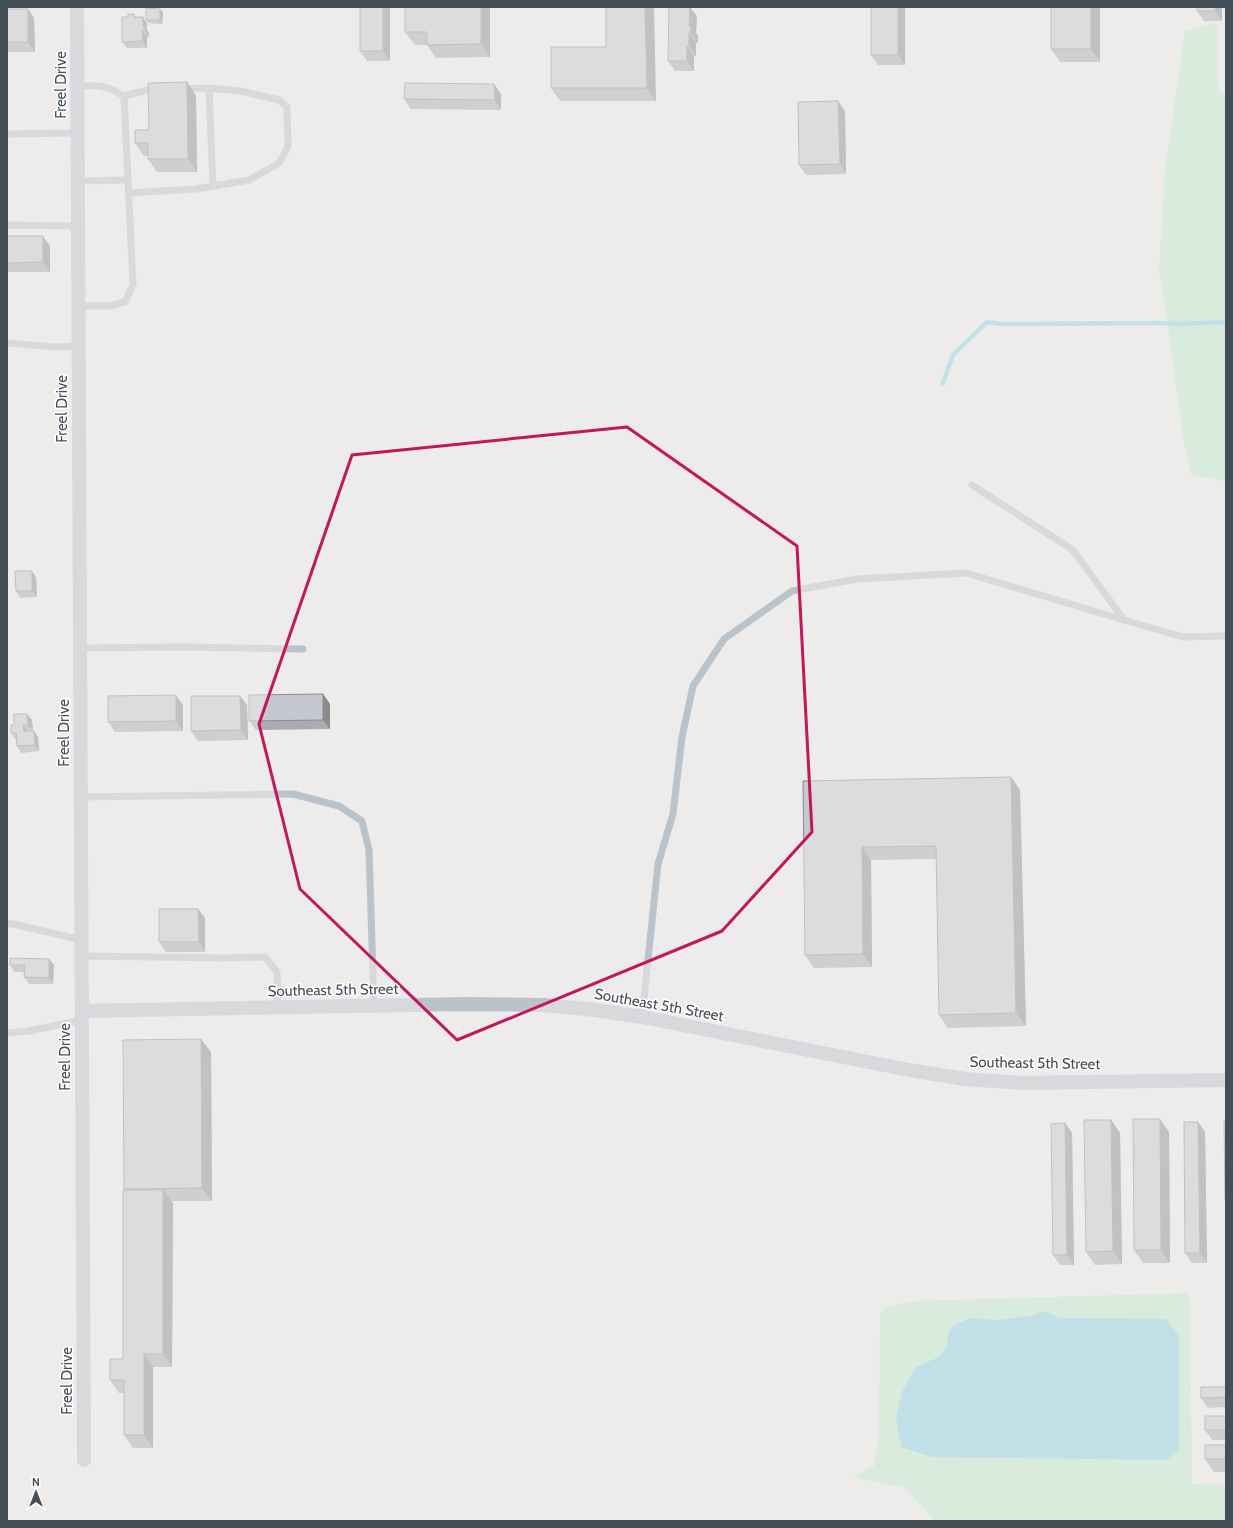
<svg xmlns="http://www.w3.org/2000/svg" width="1233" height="1528" viewBox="0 0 1233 1528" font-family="Cabin,sans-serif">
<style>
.green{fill:#bceacd}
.water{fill:#8cd2e3}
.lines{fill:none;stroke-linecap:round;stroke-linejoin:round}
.stream{stroke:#8cd2e3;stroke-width:4.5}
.service{stroke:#bac3ca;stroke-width:7}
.minor{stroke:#bac3ca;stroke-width:14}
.wall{fill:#a9acb1}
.shaded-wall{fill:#8a8c90}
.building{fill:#c5c8ce;stroke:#8a8c90}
.marked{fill:none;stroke:#c2185b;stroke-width:3;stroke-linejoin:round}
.labels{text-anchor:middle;stroke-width:3;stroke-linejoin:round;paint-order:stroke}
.street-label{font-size:15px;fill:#454f57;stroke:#fff}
</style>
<rect width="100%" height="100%" fill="#eeebeb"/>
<path class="green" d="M1217,23L1218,91L1226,95V481L1191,475L1183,438L1171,347L1159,270L1165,171L1185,31Z
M1190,1293L1192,1484L1226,1485V1521H933L932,1517L905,1488L853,1477L874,1466L879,1438L880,1316L885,1307L916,1301Z"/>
<path class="water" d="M1044,1311L1060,1318L1167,1319L1179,1336V1450L1167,1460L932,1457L901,1447L896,1417L903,1390L916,1367L939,1357L947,1348L948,1333L954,1325L970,1318L996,1320L1031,1316Z"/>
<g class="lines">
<path class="stream" d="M943,383L953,355L987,322L1002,324L1163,323L1180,324L1226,322"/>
<path class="service" d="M78,86C98,85 106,85 124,96L133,285L125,302L110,306H79
M209,88L241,91L279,100L287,107L288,147L279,163L249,180L213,186
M124,96L147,90L157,89
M7,134L78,133
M78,181L128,180
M129,193L196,189L213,186L209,88L183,89
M7,225L78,226
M7,343L55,347L79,346
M972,485L1073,550L1124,620L1183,637L1226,636
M80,648L184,647L303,649
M81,797L293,794L339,806L362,821L369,850L374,1006
M7,924H13L82,940
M82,956L223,958L265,957L277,972L278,1008
M642,1017L658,864L673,814L682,737L693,686L724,639L792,591L857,579L966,573L1124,620
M7,1033L29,1031L82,1020"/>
<path class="minor" d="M77,7L84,1460
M82,1011L465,1004L544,1005L595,1010L642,1017L909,1070L965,1079L1022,1083L1226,1080"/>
</g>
<path class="wall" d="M390,7V61H367L360,51Z
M405,7H490V57L436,58L427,45H415L405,32Z
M606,7L656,101H560L551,88L606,47Z
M905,7V65H878L871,55Z
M1100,7V62H1060L1051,49Z
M1197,7H1222V21H1204L1197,11Z
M7,9H28L34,18L35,52H7Z
M163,12L162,24L148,23L146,20Z
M697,16L696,33L698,36V43H696V56H694V71H675L668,61Z
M136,17H143L147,24V30L149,33V37H147V48H127L122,42Z
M187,82L196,96L197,172H157L148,159V156H144L135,143L149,130Z
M501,94V110L411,109L404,99Z
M845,111L846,174L806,175L799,165Z
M7,236L50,246V272H7Z
M36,577L37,597L20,598L16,591Z
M323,694L330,704V729L256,730L249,721Z
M240,696L247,705L248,740L198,741L191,731Z
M183,705V731L115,732L108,722Z
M32,720L33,731L38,737L39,751L21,753L17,746L16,740L11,733L14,724Z
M1011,777L1020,790L1026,1026L948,1028L939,1015L936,859L871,860L872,967L814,968L805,955L803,781Z
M198,909L205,918V952H166L159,942Z
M49,959L54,965L53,984H29L24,977L25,972H14L10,965Z
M211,1052L212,1201H171L173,1203L172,1367H153V1448H133L124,1435V1393H119L110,1380L123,1359L125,1190L124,1189Z
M1111,1120L1120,1133L1122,1264L1095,1265L1086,1252Z
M1198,1122L1205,1132L1207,1263H1192L1185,1253Z
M1065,1123L1072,1133L1074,1265H1060L1053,1255Z
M1169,1132L1170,1263H1143L1134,1250Z
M1226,1387V1407L1208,1408L1201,1398Z
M1226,1416V1440H1212L1205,1430Z
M1226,1445V1472H1214L1205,1459Z"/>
<path class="shaded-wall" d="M383,7H390V61L383,51Z
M481,7H490V57L481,44Z
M645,7H654L656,101L647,88Z
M690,7L697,16L696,33L698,36V43L691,33L689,26Z
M898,7H905V65L898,55Z
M1091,7H1100V62L1091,49Z
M1215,7H1222V21L1215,11Z
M28,9L34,18L35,52L28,42Z
M160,9L163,12L162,24L160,20Z
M143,17L147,24V30L149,33V37L143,27Z
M142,30L147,37V48L143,41Z
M689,33L696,43V56L689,46Z
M687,46L694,56V71L687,61Z
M187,82L196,96L197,172L188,159Z
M494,84L501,94V110L495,100Z
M838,101L845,111L846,174L840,164Z
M43,236L50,246V272L43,262Z
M32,571L36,577L37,597L32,591Z
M323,694L330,704V729L323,720Z
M176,695L183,705V731L176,721Z
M240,696L247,705L248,740L241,730Z
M27,714L32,720L33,731L28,725Z
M23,725L28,732L24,731Z
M34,731L38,737L39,751L35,745Z
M1011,777L1020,790L1026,1026L1016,1013Z
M862,847L871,860L872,967L863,954Z
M198,909L205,918V952L199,942Z
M49,959L54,965L53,984L49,978Z
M201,1039L211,1052L212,1201L202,1188Z
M1160,1119L1169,1132L1170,1263L1161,1250Z
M1111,1120L1120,1133L1122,1264L1113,1251Z
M1198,1122L1205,1132L1207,1263L1200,1253Z
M1065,1123L1072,1133L1074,1265L1067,1255Z
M163,1190L173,1203L172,1367L163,1354Z
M144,1354L153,1367V1448L144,1435Z"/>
<path class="building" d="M360,7H383V51H360Z
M405,7H481V44L427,45V32H405Z
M606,7H645L647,88H551V47H606Z
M669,7H690L689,26H691V33H689V46H687V61H668Z
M871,7H898V55H871Z
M1051,7H1091V49H1051Z
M1197,7H1215V11H1197Z
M146,8L160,9V20H146Z
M7,9H28V42H7Z
M128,14H134V17H143V27H145V30H142L143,41L122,42V17H128Z
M187,82L188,159H148V143H135V130H149L148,83Z
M405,83L494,84L495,100L404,99Z
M838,101L840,164L799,165L798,102Z
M7,236H43V262L7,263Z
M15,571H32V591H16Z
M323,694V720L249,721V695Z
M176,695V721L108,722V696Z
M191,696H240L241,730L191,731Z
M14,714H27L28,725H23L24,731H34L35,745L17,746L16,733H11V725L14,724Z
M1011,777L1016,1013L939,1015L936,846L862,847L863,954L805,955L803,781Z
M159,909H198L199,942H159Z
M10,958L49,959V978L24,977L25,965H10Z
M201,1039L202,1188L124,1189L123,1040Z
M1133,1119H1160L1161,1250H1134Z
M1084,1120H1111L1113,1251L1086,1252Z
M1224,1121H1226V1200H1225Z
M1184,1122H1198L1200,1253H1185Z
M1065,1123L1067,1255H1053L1051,1124Z
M123,1190H163V1354H144V1435H124V1380H110V1359H123Z
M1201,1387H1226V1397L1201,1398Z
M1205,1416H1226V1430H1205Z
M1205,1445H1226V1459H1205Z"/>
<path d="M0 0H1233V1528H0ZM627,427L797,546L812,832L722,931L457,1040L300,889L259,724L352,455Z" fill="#eeebeb" fill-opacity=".55" fill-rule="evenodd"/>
<path class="marked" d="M627,427L797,546L812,832L722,931L457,1040L300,889L259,724L352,455Z"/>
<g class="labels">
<g class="street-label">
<text transform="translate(61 85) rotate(-90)" y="5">Freel Drive</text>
<text transform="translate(62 409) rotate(-90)" y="5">Freel Drive</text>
<text transform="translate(64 733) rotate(-90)" y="5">Freel Drive</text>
<text transform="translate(333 990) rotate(-1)" y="5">Southeast 5th Street</text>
<text transform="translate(659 1005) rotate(10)" y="5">Southeast 5th Street</text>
<text transform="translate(65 1057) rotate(-90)" y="5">Freel Drive</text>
<text transform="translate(1035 1063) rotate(1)" y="5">Southeast 5th Street</text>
<text transform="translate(67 1381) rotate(-90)" y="5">Freel Drive</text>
</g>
</g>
<rect width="1233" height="1528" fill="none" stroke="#454f57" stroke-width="16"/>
<g transform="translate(36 1492)" stroke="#ffffff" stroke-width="3" paint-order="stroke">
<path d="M0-3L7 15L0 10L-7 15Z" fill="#454f57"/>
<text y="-6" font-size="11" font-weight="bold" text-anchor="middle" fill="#454f57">N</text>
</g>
</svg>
